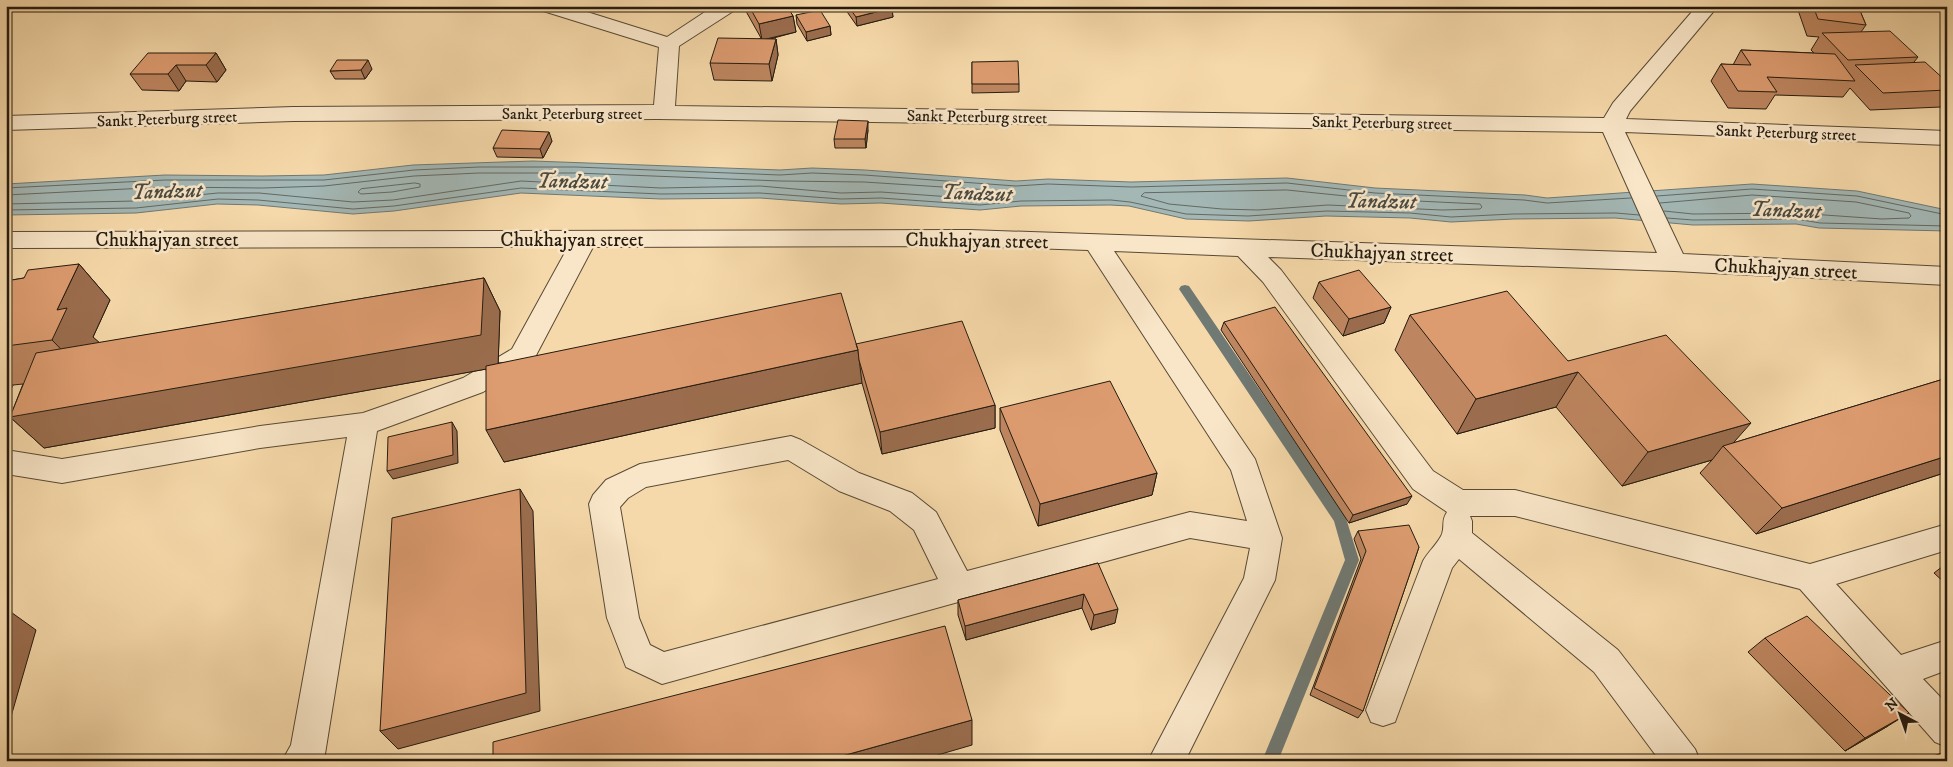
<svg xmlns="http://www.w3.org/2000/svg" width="1953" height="767" viewBox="0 0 1953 767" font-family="'IM FELL DW Pica',serif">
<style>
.water{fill:#a3b7b5;stroke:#707973}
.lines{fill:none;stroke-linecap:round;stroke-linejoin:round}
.shore{stroke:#646962;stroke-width:1}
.stream{fill:#707973;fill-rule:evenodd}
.minor-casing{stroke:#584a36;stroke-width:2}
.minor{fill:#f9e6c8;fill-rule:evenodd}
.wall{fill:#be8660;stroke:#241b0f}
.shaded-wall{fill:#9b6d4e;stroke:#241b0f}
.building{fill:#dd9c70;stroke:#241b0f}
.labels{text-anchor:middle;stroke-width:5;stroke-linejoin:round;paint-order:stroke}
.far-street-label{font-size:16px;fill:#241b0f;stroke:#f9e6c8}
.street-label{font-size:20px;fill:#241b0f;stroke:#f9e6c8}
.water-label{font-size:21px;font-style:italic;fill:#4a4a41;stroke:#f9e6c8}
</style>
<rect width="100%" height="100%" fill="#f6d9aa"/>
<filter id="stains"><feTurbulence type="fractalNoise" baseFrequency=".004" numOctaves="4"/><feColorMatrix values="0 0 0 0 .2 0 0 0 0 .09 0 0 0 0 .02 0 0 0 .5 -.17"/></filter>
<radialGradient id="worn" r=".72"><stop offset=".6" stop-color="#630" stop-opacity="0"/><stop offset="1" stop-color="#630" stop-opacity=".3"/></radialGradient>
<path class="water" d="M533,161L780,170L812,168L865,170L1016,181L1048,179L1131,182L1287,178L1375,188L1525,195L1547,198L1752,184L1857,191L1947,210V231L1819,228L1796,224L1693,225L1615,218L1514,219L1451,222L1410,218L1326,216L1249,221L1186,219L1129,206L1110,205L1021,206L980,210L881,203L841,204L760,198L661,199L521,193L394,211L353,214L258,205L217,204L136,213L6,215V184L165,175L262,176L324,175L413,165Z"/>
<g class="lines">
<path class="shore" d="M415,183L420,184V187L392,192L361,194L358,192L361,189Z
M6,188L165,180H324L414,170L479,167H576L780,175L812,173L864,175L1016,186L1048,184L1131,187L1287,183L1375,193L1524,200L1547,203L1631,198
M1287,190L1375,199L1480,204L1482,207L1480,209L1442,210L1328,205L1258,210L1222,209L1169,204L1141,196L1144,193Z
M6,195L166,187L262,188L324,186L414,176L479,173H576L780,181L864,182L1006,191L1008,194L1006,196L980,199L881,192L841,193L760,186L661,188L521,181L393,200L353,202L259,193H218L135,201L6,204
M1657,196L1752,189L1857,196L1947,215
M1660,203L1752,195L1856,202L1909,213L1911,216L1909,218L1882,219L1796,213L1693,214L1664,211
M6,210L136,208L218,199L258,200L353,209L394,206L521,188L661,194L760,193L841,199L881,198L980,205L1021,201L1111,200L1130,202L1186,214L1248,216L1327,211L1410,213L1451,217L1513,214L1616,213L1639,215
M1667,218L1693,220L1796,219L1820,223L1947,226"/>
<path class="stream" d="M1185,285L1189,286L1345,515L1359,560L1278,761H1262L1345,560L1334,521L1181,292L1179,289L1181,286Z"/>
<defs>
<path id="minor" d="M537,6H568L667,37L714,6H738L735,10L679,46L675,106L1604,118L1613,103L1697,6H1718L1630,111L1626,119L1947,131V145L1625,132L1683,254L1947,267V285L1674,271L1268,257L1281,270L1433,471L1463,490H1515L1810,564L1947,524V550L1836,584L1901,655L1947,640V670L1923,679L1947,704V747L1935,742L1800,589L1515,516H1470L1472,521V533L1618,650L1695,749L1700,761H1660L1594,672L1459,559L1452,568L1395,722L1383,726L1371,722L1366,710L1423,561C1428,552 1439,542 1442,534C1445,525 1441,521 1447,512L1413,489L1263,282L1238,256L1114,251L1255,459L1282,538L1275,580L1185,761H1148L1244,578L1250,548L1190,538L662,684L626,667L607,618L589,504L593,495L606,480L640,464L791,436L801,440L859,473L912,493L936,512L967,571L1190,512L1247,521L1231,470L1088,250L969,246L593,247L532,363L483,392L377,431L325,754L322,761H282L291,745L347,437L260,448L62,483L6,474V450L62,459L260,426L363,413L463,378L512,349L568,247L6,248V232L969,230L1657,253L1603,132L658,119L293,121L6,130V116L293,107L654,105L659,47L540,10ZM788,460L839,491L890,511L914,530L938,579L664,652L650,645L639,618L620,507L628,498L646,487Z"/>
</defs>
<use href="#minor" class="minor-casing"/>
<use href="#minor" class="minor"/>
</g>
<path class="wall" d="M743,6H787L793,16L796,32L770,39H776L778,55L772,81L714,80L710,63L761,38Z
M843,6H891L893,17L857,26Z
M1800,6H1858L1866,25L1861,32L1918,57L1914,62L1947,82V100L1941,107L1870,110L1850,88L1843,97L1775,95L1766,109L1728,108L1711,81L1721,64L1733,65L1741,50L1814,53L1811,50L1819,37L1807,36L1798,10Z
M796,15L830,26L831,35L807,41L797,24Z
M216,53L226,70L217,82L186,81L179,91L142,90L130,74Z
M972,62L1019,84V92L972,93Z
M372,69L365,79H335L330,71Z
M868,130L866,148H835L834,139Z
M552,141L543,158L497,157L493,148Z
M79,264L110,300L93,337L99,343L484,278L500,311L498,363L856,344L995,405V428L882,454L862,383L504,462L486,369L44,448L10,417L23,384L13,385L8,395L6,396V281L24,278Z
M1319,282L1391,307L1384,323L1343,336L1313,298Z
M1410,315L1568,361L1733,443L1947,378V472L1756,534L1700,473L1712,460L1622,486L1556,407L1457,434L1395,350Z
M1224,322L1407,504L1349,523L1221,330Z
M1000,408L1157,473L1152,495L1038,526L1000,430Z
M1358,531L1419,547L1363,711L1358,718L1310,695L1361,559L1354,539Z
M1098,563L1115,623L1091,630L1082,608L966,640L958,615V600Z
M1947,563V585L1934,573Z
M1765,638L1888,726L1845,751L1748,652Z"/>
<path class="shaded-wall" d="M892,8L893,17L857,26L856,17Z
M793,16L796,32L762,40L759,24Z
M830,26L831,35L807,41L806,32Z
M776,39L778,55L772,81L769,64Z
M216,53L226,70L217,82L206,65Z
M368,60L372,69L365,79L361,70Z
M176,65L186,81L179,91L168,74Z
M868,121V130L866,148L865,139Z
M549,132L552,141L543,158L540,149Z
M79,264L110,300L93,337L100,343L86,375L52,340L57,310Z
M484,278L500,311L498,367L44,448L10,417Z
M1391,307L1384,323L1343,336L1349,319Z
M858,350L862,383L504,462L486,430Z
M1578,372L1556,407L1457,434L1476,399Z
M6,379L13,385L8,395L6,394Z
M995,405V428L882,454L880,432Z
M452,422L457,431L458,463L393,479L387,471Z
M1751,423L1727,450L1723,446L1712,460L1622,486L1648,452Z
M1947,456V472L1756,534L1782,508Z
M1157,473L1152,495L1038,526L1040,504Z
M520,489L533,511L540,711L398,749L380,731Z
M1412,496L1407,504L1349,523L1353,515Z
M1084,594L1082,608L966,640L965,626Z
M1118,609L1115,623L1091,630L1094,615Z
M8,610L36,630L6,734V615Z
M1909,713L1888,726L1845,751L1865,738Z
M972,720V745L917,761H824Z"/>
<path class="building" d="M749,6H787L793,16L759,24Z
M848,6H891L892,8L856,17Z
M1813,6H1858L1866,25L1818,19Z
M820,10L830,26L806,32L796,15Z
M1890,31L1918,57L1848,60L1822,33Z
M718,38L776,39L769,64L710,63Z
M1741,50L1835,54L1855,81L1767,77L1777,92L1738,91L1721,64L1751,65Z
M148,53H216L206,65H176L168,74H130Z
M337,60H368L361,70L330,71Z
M1018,61L1019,84H972V62Z
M1925,62L1947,82V90L1883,93L1855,65Z
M838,120L868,121L865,139H834Z
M502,130L549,132L540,149L493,148Z
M79,264L57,310L67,308L52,340L6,346V281L24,278L28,270Z
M1359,270L1391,307L1349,319L1319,282Z
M484,278L481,335L10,417L36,353Z
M1507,291L1568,361L1666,335L1751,423L1648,452L1578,372L1476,399L1410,315Z
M841,293L858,350L486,430V366Z
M1275,307L1412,496L1353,515L1224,322Z
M962,321L995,405L880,432L859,360L858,350L856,344Z
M1947,378V456L1782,508L1723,446Z
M1110,381L1157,473L1040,504L1000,408Z
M452,422L453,455L387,471L388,437Z
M520,489L526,693L380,731L392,518Z
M1409,525L1419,547L1363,711L1314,688L1366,551L1358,531Z
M1098,563L1118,609L1094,615L1084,594L965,626L958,600Z
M1807,616L1909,713L1865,738L1765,638Z
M945,626L972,720L824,761H493V742Z
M1947,751V761H1920Z"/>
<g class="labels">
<g class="far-street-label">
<text x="572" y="119">Sankt Peterburg street</text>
<text transform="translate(977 116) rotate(1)" y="6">Sankt Peterburg street</text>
<text transform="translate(167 118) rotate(-2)" y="6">Sankt Peterburg street</text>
<text transform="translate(1382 122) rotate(1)" y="6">Sankt Peterburg street</text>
<text transform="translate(1786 132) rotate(2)" y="6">Sankt Peterburg street</text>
</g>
<g class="street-label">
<text x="167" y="246">Chukhajyan street</text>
<text x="572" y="246">Chukhajyan street</text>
<text transform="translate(977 240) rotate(1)" y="7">Chukhajyan street</text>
<text transform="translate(1382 252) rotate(2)" y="7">Chukhajyan street</text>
<text transform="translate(1786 268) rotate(3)" y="7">Chukhajyan street</text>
</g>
<g class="water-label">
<text transform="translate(572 181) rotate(1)" y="7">Tandzut</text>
<text transform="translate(167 191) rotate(-2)" y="7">Tandzut</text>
<text transform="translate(977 193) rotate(2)" y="7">Tandzut</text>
<text transform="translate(1381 201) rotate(1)" y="7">Tandzut</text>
<text transform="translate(1786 210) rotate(2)" y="7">Tandzut</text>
</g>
</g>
<rect width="1953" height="767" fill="none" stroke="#f6d9aa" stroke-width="25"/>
<rect x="8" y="8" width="1938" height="752" fill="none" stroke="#241b0f" stroke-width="2.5"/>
<rect x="12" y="12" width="1928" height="742" fill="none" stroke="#241b0f"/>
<g transform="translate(1900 714) rotate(319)" stroke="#f9e6c8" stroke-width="4" paint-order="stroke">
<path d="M0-4L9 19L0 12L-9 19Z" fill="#241b0f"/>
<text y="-8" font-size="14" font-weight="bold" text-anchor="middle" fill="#241b0f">N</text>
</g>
<rect width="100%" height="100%" filter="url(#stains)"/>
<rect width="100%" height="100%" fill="url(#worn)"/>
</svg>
